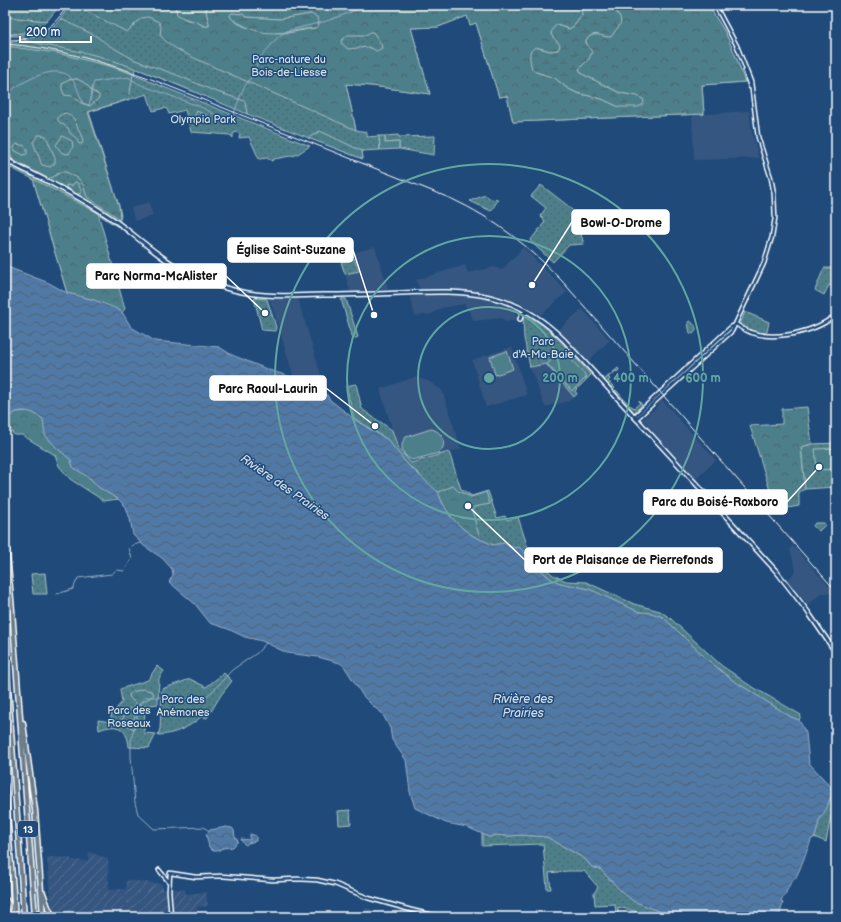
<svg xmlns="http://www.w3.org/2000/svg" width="841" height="922" viewBox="0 0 841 922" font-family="'Balsamiq Sans',sans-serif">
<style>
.built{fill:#365780}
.industrial{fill:url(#industrial-furrows)}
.grass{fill:url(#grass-dots);stroke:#a6bfc4}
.forest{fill:url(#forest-crowns);stroke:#a6bfc4;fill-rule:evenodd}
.wetland{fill:url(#wetland-marsh);stroke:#a6bfc4}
.garden{fill:#4e7f8a;stroke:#a6bfc4}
.water{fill:url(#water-waves);stroke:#97afc9}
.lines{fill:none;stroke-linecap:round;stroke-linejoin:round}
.stream{stroke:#97afc9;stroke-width:1}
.tertiary-casing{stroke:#fff;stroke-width:5.5}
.secondary-casing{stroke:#fff;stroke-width:6}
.primary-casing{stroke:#fff;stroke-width:6}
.motorway-casing{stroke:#fff;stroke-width:7}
.tertiary{stroke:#1f4a7a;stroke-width:2.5}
.secondary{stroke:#1f4a7a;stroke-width:3}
.primary{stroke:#6c7d8b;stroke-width:3.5}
.motorway{stroke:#6c7d8b;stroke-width:4}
.tram{stroke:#fff;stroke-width:1}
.ring{fill:none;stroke:#63a6a1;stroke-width:2}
.labels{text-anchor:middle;stroke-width:3;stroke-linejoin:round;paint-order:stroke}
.shield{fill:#1f4a7a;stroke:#bcc9d7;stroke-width:1}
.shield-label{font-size:10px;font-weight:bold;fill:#fff}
.park-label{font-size:11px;fill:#d3dfe2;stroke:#1f4a7a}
.water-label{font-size:12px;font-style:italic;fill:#d4dee8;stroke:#1f4a7a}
.centre{fill:#63a6a1;stroke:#1f4a7a;stroke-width:2}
.ring-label{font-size:12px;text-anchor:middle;font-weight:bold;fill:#63a6a1;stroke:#1f4a7a;stroke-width:3;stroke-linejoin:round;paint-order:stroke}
.leader{fill:none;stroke:#fff;stroke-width:1.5}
.callout-dot{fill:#fff;stroke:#1f4a7a;stroke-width:1.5}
.callout{fill:#fff;stroke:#fff;stroke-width:1.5}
.callout-label{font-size:12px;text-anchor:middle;font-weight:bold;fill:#111}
</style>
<defs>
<pattern id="industrial-furrows" width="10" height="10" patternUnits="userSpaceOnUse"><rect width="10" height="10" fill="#365780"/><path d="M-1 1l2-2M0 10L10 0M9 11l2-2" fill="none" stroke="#547093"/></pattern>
<pattern id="grass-dots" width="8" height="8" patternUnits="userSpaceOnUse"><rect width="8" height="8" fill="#4e7f8a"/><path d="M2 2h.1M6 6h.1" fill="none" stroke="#4d666b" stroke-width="1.8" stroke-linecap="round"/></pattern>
<pattern id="forest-crowns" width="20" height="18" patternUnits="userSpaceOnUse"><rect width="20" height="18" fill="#4e7f8a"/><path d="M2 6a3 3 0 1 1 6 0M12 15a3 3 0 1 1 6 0" fill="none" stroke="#4d666b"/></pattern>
<pattern id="wetland-marsh" width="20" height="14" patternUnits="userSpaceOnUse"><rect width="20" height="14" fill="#4e7f8a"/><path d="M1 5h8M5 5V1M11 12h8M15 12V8" fill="none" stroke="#4d666b"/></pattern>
<pattern id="water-waves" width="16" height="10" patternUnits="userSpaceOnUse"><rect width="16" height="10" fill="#5179a5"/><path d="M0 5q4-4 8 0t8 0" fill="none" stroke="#4e6278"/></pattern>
</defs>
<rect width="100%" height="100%" fill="#1f4a7a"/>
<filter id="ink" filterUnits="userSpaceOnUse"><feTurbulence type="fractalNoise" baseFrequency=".025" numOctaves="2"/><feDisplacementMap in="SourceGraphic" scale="8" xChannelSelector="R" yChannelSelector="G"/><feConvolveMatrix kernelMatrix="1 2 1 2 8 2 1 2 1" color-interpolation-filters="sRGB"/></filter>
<g filter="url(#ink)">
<path class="built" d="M749,111L752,133L759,158L694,160L692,115Z
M149,202L153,216L135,221L131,208Z
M375,247L388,288L385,290L350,291L341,260L353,257L352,253Z
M523,247L567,292L541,315L516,301L514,309L517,319L506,322L502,318L474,321L465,304L441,308L432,314L415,316L410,297L420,296V289L419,288L416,280L465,265L468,273L494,267L502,270Z
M270,299H298L327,395L294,378Z
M582,309L610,340L588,361L558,330Z
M512,347L527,395L486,407L472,360Z
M545,364L574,397L569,401L545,407L530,367Z
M415,377L428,381L442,390L461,449L411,463L398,448L380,389Z
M662,400L716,460L696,479L642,419L656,408Z
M793,546L835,593L832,596L830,593H822L808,605L787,580L796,571L790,549Z"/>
<path class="industrial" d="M89,852L108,859L109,890L126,889V880L162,884L163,889H185L186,894L206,892L208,906L197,907L198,917H58L53,910L50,896L47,857L71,858V860L88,861Z
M365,907L380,914L382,917H365Z"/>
<path class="grass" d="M5,5H60L47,21L5,17Z
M69,5H708L725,32L736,57L745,82L702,85L704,114L513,122L507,96L499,97L476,23L470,25L467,16L438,27L411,28L430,94L372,86L346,84L356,130L367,132V137L379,136L380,150L362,151L363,159L247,114V113L135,68L134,75L310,146L296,155L274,159L272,161L267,158L259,159L249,137L239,138L240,134L236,132L233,134V138L230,135L191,132L185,110L169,114L167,109L164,108L153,111L147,94L89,112L119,206L121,216L118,227L90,209L122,312L115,308L67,293L33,179L5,165V43C38,37 52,36 69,5Z
M32,32L22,36H5V35Z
M398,135L399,137L435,136L434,155L399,149V142L385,143V136Z
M541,185L567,205L574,212L584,244L569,245L553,262L530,241L544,223L545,221L540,216L546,208L531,196Z
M485,195L491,199L498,200L491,211L470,201Z
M354,258L359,271L345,274L341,262Z
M824,268H836V288L829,285L824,295L815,290Z
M254,298L267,299L276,327L275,331L262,330Z
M745,312L769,322L767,332C759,335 749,329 741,325V322Z
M526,316C553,327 572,355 591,375L575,391L577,394L574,397L546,364L530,367L524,338L523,319Z
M689,321C693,322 697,327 696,331L693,334L690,333L688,323Z
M618,368L619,370L617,372L616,371L608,377L610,379L608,381L615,388L613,390L604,380Z
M356,384L362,409L370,415L392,430L398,448L411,463L449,452L461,489L472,496L488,491L497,518L505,516L507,520L518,517L528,548L531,555L553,575L566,581L586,582L634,604L660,611L670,618L722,666L734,674L746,683L801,715L799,720L791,717L731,679L709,661L663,617L651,613L639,612L589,589L560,583L551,579L544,573L519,547C514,549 508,546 504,543L493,545L473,536L451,518L442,502L418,473L407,464L388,440L354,418L346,386Z
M616,390L630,406H632L634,408L640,403L639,401L642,405L635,412H633L615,391Z
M836,443V487L805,489L801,447L812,444Z
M815,523H824L825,525L819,531L813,526Z
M45,573L47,594H33L31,574Z
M157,666L164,671L159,678L158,704L145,706L144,733L156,734L149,748L129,747C127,727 117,723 99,730L98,720L111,722V715L122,702L120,689L148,680Z
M224,673L232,681L221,695L207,718L201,717C190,727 173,735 158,735L160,729L162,689L190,679L206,687Z
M836,783V803L830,821L826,842L814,837L816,834L819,820L826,809L832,793L831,787Z
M350,810L351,824L339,825L338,811Z
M482,834L489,837L496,835L509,836L521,835L547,837L585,859L592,867L600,869L622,892L633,900L673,917H647L634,911L618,907V917H616L615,904L595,905L594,893L598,887L584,871H567L549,873L551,889H547L543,844L482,846Z"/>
<path class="forest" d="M74,5H126L127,8L138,5H175L177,14L187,20L196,21L203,26H209C209,19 204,12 207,5H581L582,15L574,26L569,29L565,27L551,33C552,39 559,41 560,46L558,50L550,51L535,47L536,72L555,78L567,88L577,93L602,99L619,107L637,96L620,93L582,74L579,69L589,59L586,40C592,33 598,33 607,37L620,17L611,5H708L725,32L736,57L745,82L702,85L704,114L513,122L507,96L499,97L476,23L470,25L467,16L438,27L411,28L430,94L372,86L346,84L356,130L194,58C182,52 169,46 160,35L161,27L159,22L148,17L141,18L127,32ZM232,13L243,14L246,17L280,19L311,14L315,28C305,29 294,33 284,33C271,33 234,29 230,15ZM371,32H373L381,44L382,48L377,51L368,47L348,49L342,44L341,41L348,35H365Z
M5,17L47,21C34,35 23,32 5,35Z
M61,19L96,36L110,46L135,60L177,75L214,91L245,101L247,114C201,95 155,74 108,59C81,50 52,48 24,40L52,27Z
M5,46L57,53L109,66L133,74L129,99L88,112L119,206L120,219L87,197L83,185L78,178L66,172H61L49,179L13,160L5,145ZM77,79L88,86L93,92L97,93L95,102C92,104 90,104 86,103C73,102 72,90 69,80ZM67,113L74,119L83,140L82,144H79L76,138L70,133L68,128L58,121V117L62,114ZM38,135H41L46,136L55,158V163L50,167L42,165L33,142ZM62,136L72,141L73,146L69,154L62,153L56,145ZM17,144L25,146L27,149V154L23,155L14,150V147Z
M320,131L362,151L363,159L308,138Z
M33,179L98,213L125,309L122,312L94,300L67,293Z
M75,182L78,183L82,193L77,194L66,187V185L72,186Z
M341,299H346L358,337L353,339Z
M807,407L812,444L801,447L805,489L799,492V506L776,510L750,426L782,424V409Z
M30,411L43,419L45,435L58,449L71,460L73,467L91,479L98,487L118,499L104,501L70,479L59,466L55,455L22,435H14L10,429L9,417L16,412Z
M453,486L458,491L471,497L486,492L490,504L474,507L472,510L479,536L477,538C458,528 445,512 438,492Z"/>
<path class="wetland" d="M175,5H207C204,12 209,19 209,26C204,27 202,24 196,22C189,19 183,19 177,14Z
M581,5H611L620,17L621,23L611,37C600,37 594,30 586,40V43L592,52L589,59L579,69L582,74L620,93L637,96L643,99L644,102L642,105L638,107H619L602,99L577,93L567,88L555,78L536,72L532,69L530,60V52L535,47L550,51L558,50L560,46C559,41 552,39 551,33L554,27L557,25L569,29L574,26L582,15Z
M232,13L243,14L246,17L280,19L311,14L317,17L319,25L315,28C287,30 269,40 241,24C236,21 232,21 230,15Z
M77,79L83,82L88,86L93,92L99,95V98L90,106L81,103L73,96L64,95L62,89V84L69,80Z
M143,689L151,691L154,694C150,700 143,699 139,706C135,713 139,721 134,729L130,727L122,720L130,708L135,710V703L130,698L129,695L132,692Z"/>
<path class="garden" d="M197,111L208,116L205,122L194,117Z
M379,136H385V143L399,142V149L380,150Z
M563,350L587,377L572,391L547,364Z
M507,351L513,369L495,375L490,357Z
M431,429C443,431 448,445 439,453L412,460C403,457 398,445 406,437Z
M836,448V469L817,470L815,449Z"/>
<path class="water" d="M5,266L49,283L67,293L94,300L115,308L122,312L131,327L155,341L219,347L232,355L269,370L294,378L327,395L329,399L358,422L388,440L407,464L438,492L442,502L451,517L462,528L473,536L493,545L504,543L508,546L516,548L519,547L544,573L551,579L560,583L589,589L639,612L651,613L663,617L709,661L731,679L791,717L799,720L806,733L809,763L831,787L832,793L826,810L819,820L816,834L813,839L812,838L799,871L795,879L790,884L784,897H783L781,901L783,903L779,917H673L633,901L622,892L600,869L592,867L585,859L547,837L521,835L509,836L495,835L489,837L467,827L446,823L415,808L410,792L406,760L392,740L390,728L382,713L375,708L363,696L344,666L340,663L318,657L287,653L262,641L245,637L228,629L210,623L195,604L169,582L173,575L172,569L162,558L144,546L133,535L130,519L126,507L118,499L98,487L91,479L73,467L71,460L58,449L45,435L43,419C35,413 27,409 16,412C12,414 10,417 5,418Z
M226,827L232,828L234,830L235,837L238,841L233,847L223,848L217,851H213L209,847L206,834L210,830Z
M250,834L256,836V841L248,843L246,845L243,843L241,839L250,840Z"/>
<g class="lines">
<path class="stream" d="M5,96C17,84 53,63 69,76C76,81 79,95 83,103L89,105C92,98 91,90 94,82L128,77L141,85L201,107L225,120L230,119L233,116L243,89L253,74L260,58L277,38L286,31L327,21L364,7L365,5
M117,570L124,571L132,559L129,548L131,546L140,543
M57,594L73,589L78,578L112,574L115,571
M209,831L204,827L154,829L138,814L135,803L131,757V741L135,724L134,719L137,707L145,697H176L195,700L204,698L214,690L232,670L257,653L266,643"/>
<defs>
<path id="tertiary" d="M745,71L750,87
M736,324C762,346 812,334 836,315
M634,417L731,327L735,325
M636,419L732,331L764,263L772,237L775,218L774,194L771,178L758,137L751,82L737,46L715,5
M159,870L169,882
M171,917L169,891L170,873L196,877L221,876L273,880L297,879L317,880L335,884L368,898L411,910L441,917"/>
<path id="secondary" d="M5,158L15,165C45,180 77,195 105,214C124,226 140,241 158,254C183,273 212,286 242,292C269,297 296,296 324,295C350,295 376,294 402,293C467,290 514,290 564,340L777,572L808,612L836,653
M5,162L12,164
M520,319L522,314L528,312"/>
<path id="primary" d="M5,898L10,905L12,917"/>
<path id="motorway" d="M5,532L12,610L35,917
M5,643L24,917
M23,723L35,810L43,917
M5,785L15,917
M5,841L6,826
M43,893L48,907L53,917"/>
</defs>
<use href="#tertiary" class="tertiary-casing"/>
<use href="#secondary" class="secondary-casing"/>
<use href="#primary" class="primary-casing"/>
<use href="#motorway" class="motorway-casing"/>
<use href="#tertiary" class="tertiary"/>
<use href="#secondary" class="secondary"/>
<use href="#primary" class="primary"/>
<use href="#motorway" class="motorway"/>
<path class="tram" d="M11,40C35,40 56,27 67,5
M5,44C53,47 101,61 146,77L452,199C495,219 530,247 562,281L836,591"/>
</g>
</g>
<g class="ring">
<circle cx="489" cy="378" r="71"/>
<circle cx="489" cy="378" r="142"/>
<circle cx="489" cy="378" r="214"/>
</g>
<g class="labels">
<rect class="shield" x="18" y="821" width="20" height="16" rx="3"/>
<g class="shield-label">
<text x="28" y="833">13</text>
</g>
<g class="park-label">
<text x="289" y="63">Parc-nature du<tspan x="289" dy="13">Bois-de-Liesse</tspan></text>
<text x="203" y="123">Olympia Park</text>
<text x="543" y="345">Parc<tspan x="543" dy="13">d'A-Ma-Baie</tspan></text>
<text x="183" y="703">Parc des<tspan x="183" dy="13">Anémones</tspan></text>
<text x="129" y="714">Parc des<tspan x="129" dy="13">Roseaux</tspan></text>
</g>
<g class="water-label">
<text transform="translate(285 487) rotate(35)" y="4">Rivière des Prairies</text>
<text x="523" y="703">Rivière des<tspan x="523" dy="14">Prairies</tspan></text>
</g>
</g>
<circle cx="489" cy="378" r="6" class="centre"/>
<g class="ring-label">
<text x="560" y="382">200 m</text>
<text x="631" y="382">400 m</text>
<text x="703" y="382">600 m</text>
</g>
<path class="leader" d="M532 285L572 222M374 315L353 250M265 313L226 276M375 426L326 388M819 467L787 502M468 506L525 560"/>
<g class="callout-dot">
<circle cx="532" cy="285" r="4"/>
<circle cx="374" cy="315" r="4"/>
<circle cx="265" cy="313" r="4"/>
<circle cx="375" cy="426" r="4"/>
<circle cx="819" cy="467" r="4"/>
<circle cx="468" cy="506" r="4"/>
</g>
<g class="callout">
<rect x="572" y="210" width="97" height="24" rx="4"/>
<rect x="228" y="238" width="125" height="24" rx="4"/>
<rect x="87" y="264" width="139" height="24" rx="4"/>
<rect x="210" y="376" width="116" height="24" rx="4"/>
<rect x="644" y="490" width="143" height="24" rx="4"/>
<rect x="525" y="548" width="197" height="24" rx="4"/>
</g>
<g class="callout-label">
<text x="621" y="227">Bowl-O-Drome</text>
<text x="291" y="254">Église Saint-Suzane</text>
<text x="156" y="280">Parc Norma-McAlister</text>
<text x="268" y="393">Parc Raoul-Laurin</text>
<text x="715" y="506">Parc du Boisé-Roxboro</text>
<text x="623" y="564">Port de Plaisance de Pierrefonds</text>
</g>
<rect width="841" height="922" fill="none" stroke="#1f4a7a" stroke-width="20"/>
<rect x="10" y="10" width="821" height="902" fill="none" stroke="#fff" stroke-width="1.5" filter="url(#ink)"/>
<path d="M20 36v6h71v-6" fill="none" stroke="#ffffff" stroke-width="2"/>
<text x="26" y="36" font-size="12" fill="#ffffff" stroke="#1f4a7a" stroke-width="3" paint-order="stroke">200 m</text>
</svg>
